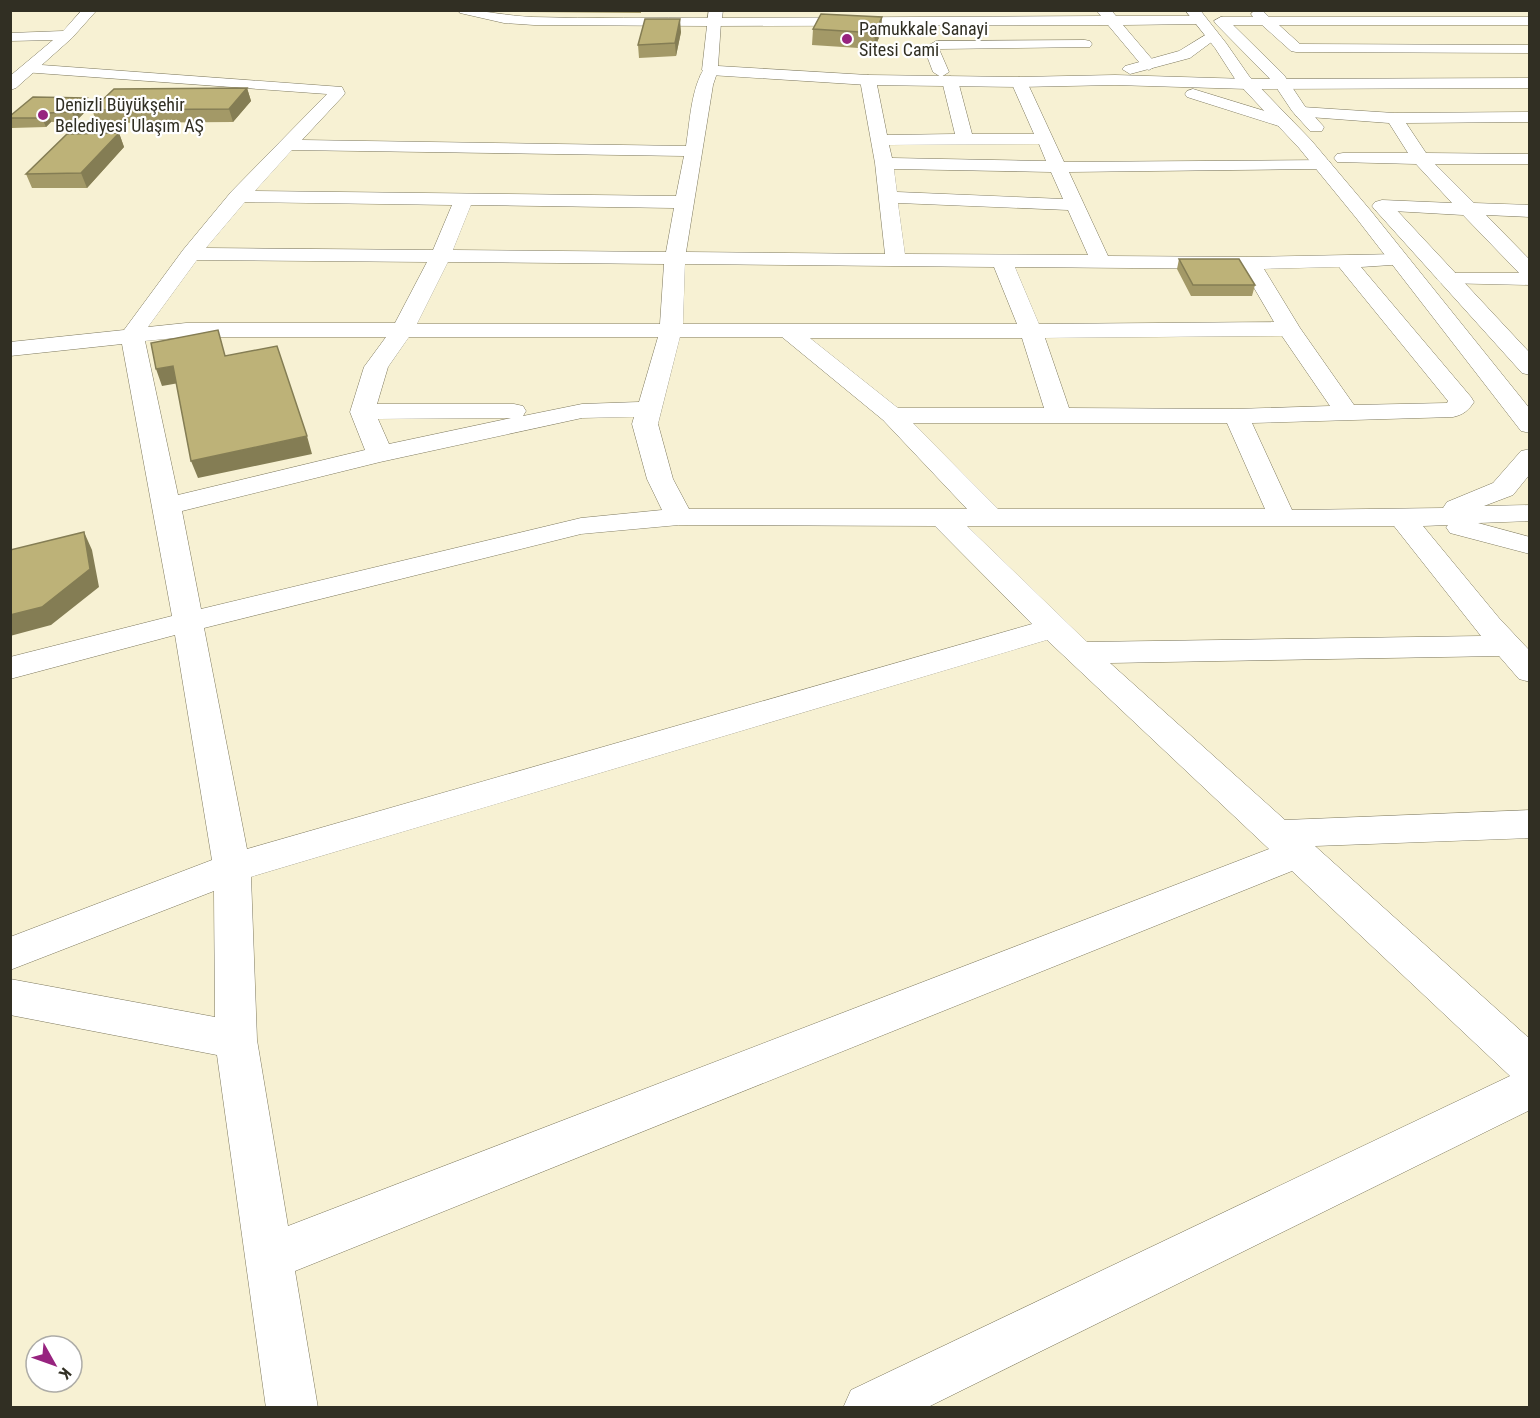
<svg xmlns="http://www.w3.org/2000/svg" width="1540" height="1418" viewBox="0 0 1540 1418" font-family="'Roboto Condensed',sans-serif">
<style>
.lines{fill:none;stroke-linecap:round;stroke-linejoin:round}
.minor-casing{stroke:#7e795e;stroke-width:1}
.tertiary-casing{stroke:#7e795e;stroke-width:1}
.secondary-casing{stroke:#7e795e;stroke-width:1}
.minor{fill:#fff;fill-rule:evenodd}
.tertiary{fill:#fff;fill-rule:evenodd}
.secondary{fill:#fff;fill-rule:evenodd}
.wall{fill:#a39967}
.shaded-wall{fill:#847d54}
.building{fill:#bdb278;stroke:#847d54;stroke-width:1.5}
.poi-dot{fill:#97237f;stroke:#fff;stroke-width:2}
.labels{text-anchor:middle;stroke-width:4.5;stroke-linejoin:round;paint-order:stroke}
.far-poi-label{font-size:18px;fill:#312f23;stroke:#fff;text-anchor:start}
</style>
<rect width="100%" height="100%" fill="#f7f1d3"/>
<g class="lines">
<defs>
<path id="minor" d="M709,10H723L722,18L1101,16L1096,10H1111L1116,16H1200L1207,20L1200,24L1123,25L1157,65L1149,70L1144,68L1108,25L714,26L707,22Z
M1255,10L1263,11L1269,17H1530V25H1279L1300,44L1530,45V53L1296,52L1291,51L1262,25H1221L1214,21L1221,17H1253L1251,14Z
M1085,40L1090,41L1092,44L1090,47L939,49L949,72L941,77L933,72L924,48L936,41Z
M28,64L342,87L345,93L343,96L302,140L686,146C690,121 691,88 705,67H715L718,70L713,85L686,252L885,254L875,163L860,80L868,75L876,80L887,135L955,134L942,81L950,76L958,81L972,134H1034L1011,82L1019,77L1027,82L1064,162L1328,160L1331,164L1328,168L1322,169L1069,172L1108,256L1250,257L1399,254L1406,256L1409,260L1406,264L1361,267L1471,397L1474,402C1469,410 1463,415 1453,417L1252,423L1292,510L1443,508L1447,502L1493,483L1521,451L1530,449V474L1513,495L1484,506L1530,505V521L1478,523L1530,537V554L1450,533L1446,527L1448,525L1423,526L1499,618L1530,651V682L1519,679L1499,656L1110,663L1285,820L1530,810V838L1315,846L1530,1039V1110L926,1408H843L851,1390L1510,1076L1292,871L295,1271L318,1408H266L217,1055L10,1015V979L215,1017L214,891L10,970V937L212,860L175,635L10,679V657L172,616L122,344L10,356V342L124,330L183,250L231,192L327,94L23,72L20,69L23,66ZM1039,144L1046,161L892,158L889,145ZM292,150L684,156L676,196L255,191ZM894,169L1051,172L1063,199L897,192ZM245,202L452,205L433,250L206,248ZM898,203L1068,210L1088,255L905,254ZM471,205L674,208L666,252L453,250ZM197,260L427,262L395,323H186L148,327ZM448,262L664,264L660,324H417ZM685,264L994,267L1017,324H683ZM1015,267L1243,269L1274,322L1039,324ZM1339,267L1448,401L1447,403L1354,405L1300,328L1264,269ZM1282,336L1330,406L1236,409L1069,408L1045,338ZM186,337H386L364,367L350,412L365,450L178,495L145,341ZM409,337H658L639,402L582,404L523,416L526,411L523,406L514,404H377L388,367ZM680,337H782L883,420L967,509H689L673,479L658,424ZM810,338H1022L1044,408H898ZM634,417L632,424L647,479L662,510L581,518L201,609L182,511L380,462L582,418ZM511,418L389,444L378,419ZM913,423H1227L1265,509H998ZM679,525L935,526L1032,624L247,849L204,628L581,534ZM967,526H1394L1481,636L1087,642ZM1047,640L1269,849L288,1226L257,1040L251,877Z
M1302,107L1394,113L1530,112V122L1406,123L1426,153L1530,154V164H1435L1474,203L1530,205V217L1486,215L1530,260V285L1441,283L1437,279L1441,275L1448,273H1519L1463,215L1375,210L1372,206L1375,202L1382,200L1452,203L1416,164L1337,162L1334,158L1337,154L1343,153H1408L1389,123L1296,116L1294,112Z"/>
<path id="tertiary" d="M82,10H97L72,38L16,88L10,90V76L53,40L10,41V33L63,31Z
M458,10C484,10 507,16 532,17C593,19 654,17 714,18L721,22L718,66L868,75L1019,77L1115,75L1248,79L1530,78V88L1248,89L1115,85L1019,87L868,85L710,75L702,70L707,26L534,25L504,23L460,13Z
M1212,31L1219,35L1217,38L1190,58L1130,74L1122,69L1125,66L1179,51Z
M1193,89L1291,119L1293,123L1285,128L1187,97L1185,94L1187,91Z"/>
<path id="secondary" d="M1185,10H1200L1226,43L1249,76L1311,140L1371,211L1530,409V433L1521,431L1357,219L1299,148L1237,82L1215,48Z
M1221,17L1226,18L1284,75L1304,105L1324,127L1322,131H1310L1292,111L1272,81L1216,24L1214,21Z
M1384,202L1391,204L1530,353V375L1522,373L1377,212L1374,208L1377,204Z"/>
</defs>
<use href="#minor" class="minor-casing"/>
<use href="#tertiary" class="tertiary-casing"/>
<use href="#secondary" class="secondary-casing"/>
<use href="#minor" class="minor"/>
<use href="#tertiary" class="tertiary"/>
<use href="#secondary" class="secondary"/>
</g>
<path class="wall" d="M522,10H641V13L523,12Z
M813,29L881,33L874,49L812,45Z
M681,32L676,56L639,58L638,45Z
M247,88L251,101L233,122L97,123L92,110Z
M87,98L90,107L76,121L51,122L46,127L12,128L10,124V116Z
M119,133L124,147L87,188H32L26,174Z
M1179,259L1255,285L1252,296H1191L1177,269Z"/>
<path class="shaded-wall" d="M882,17L881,33L874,49L875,33Z
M680,19L681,32L676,56L675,43Z
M247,88L251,101L233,122L229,109Z
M87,98L90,107L76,121L72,112Z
M48,113L51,122L46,127L42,118Z
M119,133L124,147L87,188L81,173Z
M173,366L179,383L162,386L156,369Z
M307,436L312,454L198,478L191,461Z
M84,532L92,550L99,587L51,625L10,636V615Z"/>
<path class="building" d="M821,14L882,17L875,33L813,29Z
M645,19H680L675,43L638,45Z
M247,88L229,109L92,110L114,89Z
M33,97L87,98L72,112L48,113L42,118H10V116Z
M119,133L81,173L26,174L67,134Z
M1179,259H1239L1255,285H1193Z
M218,330L225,356L277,346L307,436L191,461L173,366L156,369L151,343Z
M84,532L90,569L42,607L10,615V550Z"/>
<g class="poi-dot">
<circle cx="847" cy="39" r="6"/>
<circle cx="43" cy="115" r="6"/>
</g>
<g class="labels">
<g class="far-poi-label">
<text x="859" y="35">Pamukkale Sanayi<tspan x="859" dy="21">Sitesi Cami</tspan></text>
<text x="55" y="111">Denizli Büyükşehir<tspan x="55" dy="21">Belediyesi Ulaşım AŞ</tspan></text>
</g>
</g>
<rect width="1540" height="1418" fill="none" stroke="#312f23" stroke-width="24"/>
<g transform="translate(54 1364) rotate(130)"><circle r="28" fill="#ffffff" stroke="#adaca7" stroke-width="1.5"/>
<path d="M0-4.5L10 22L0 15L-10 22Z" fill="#97237f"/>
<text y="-9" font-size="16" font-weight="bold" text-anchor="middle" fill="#312f23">K</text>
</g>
</svg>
